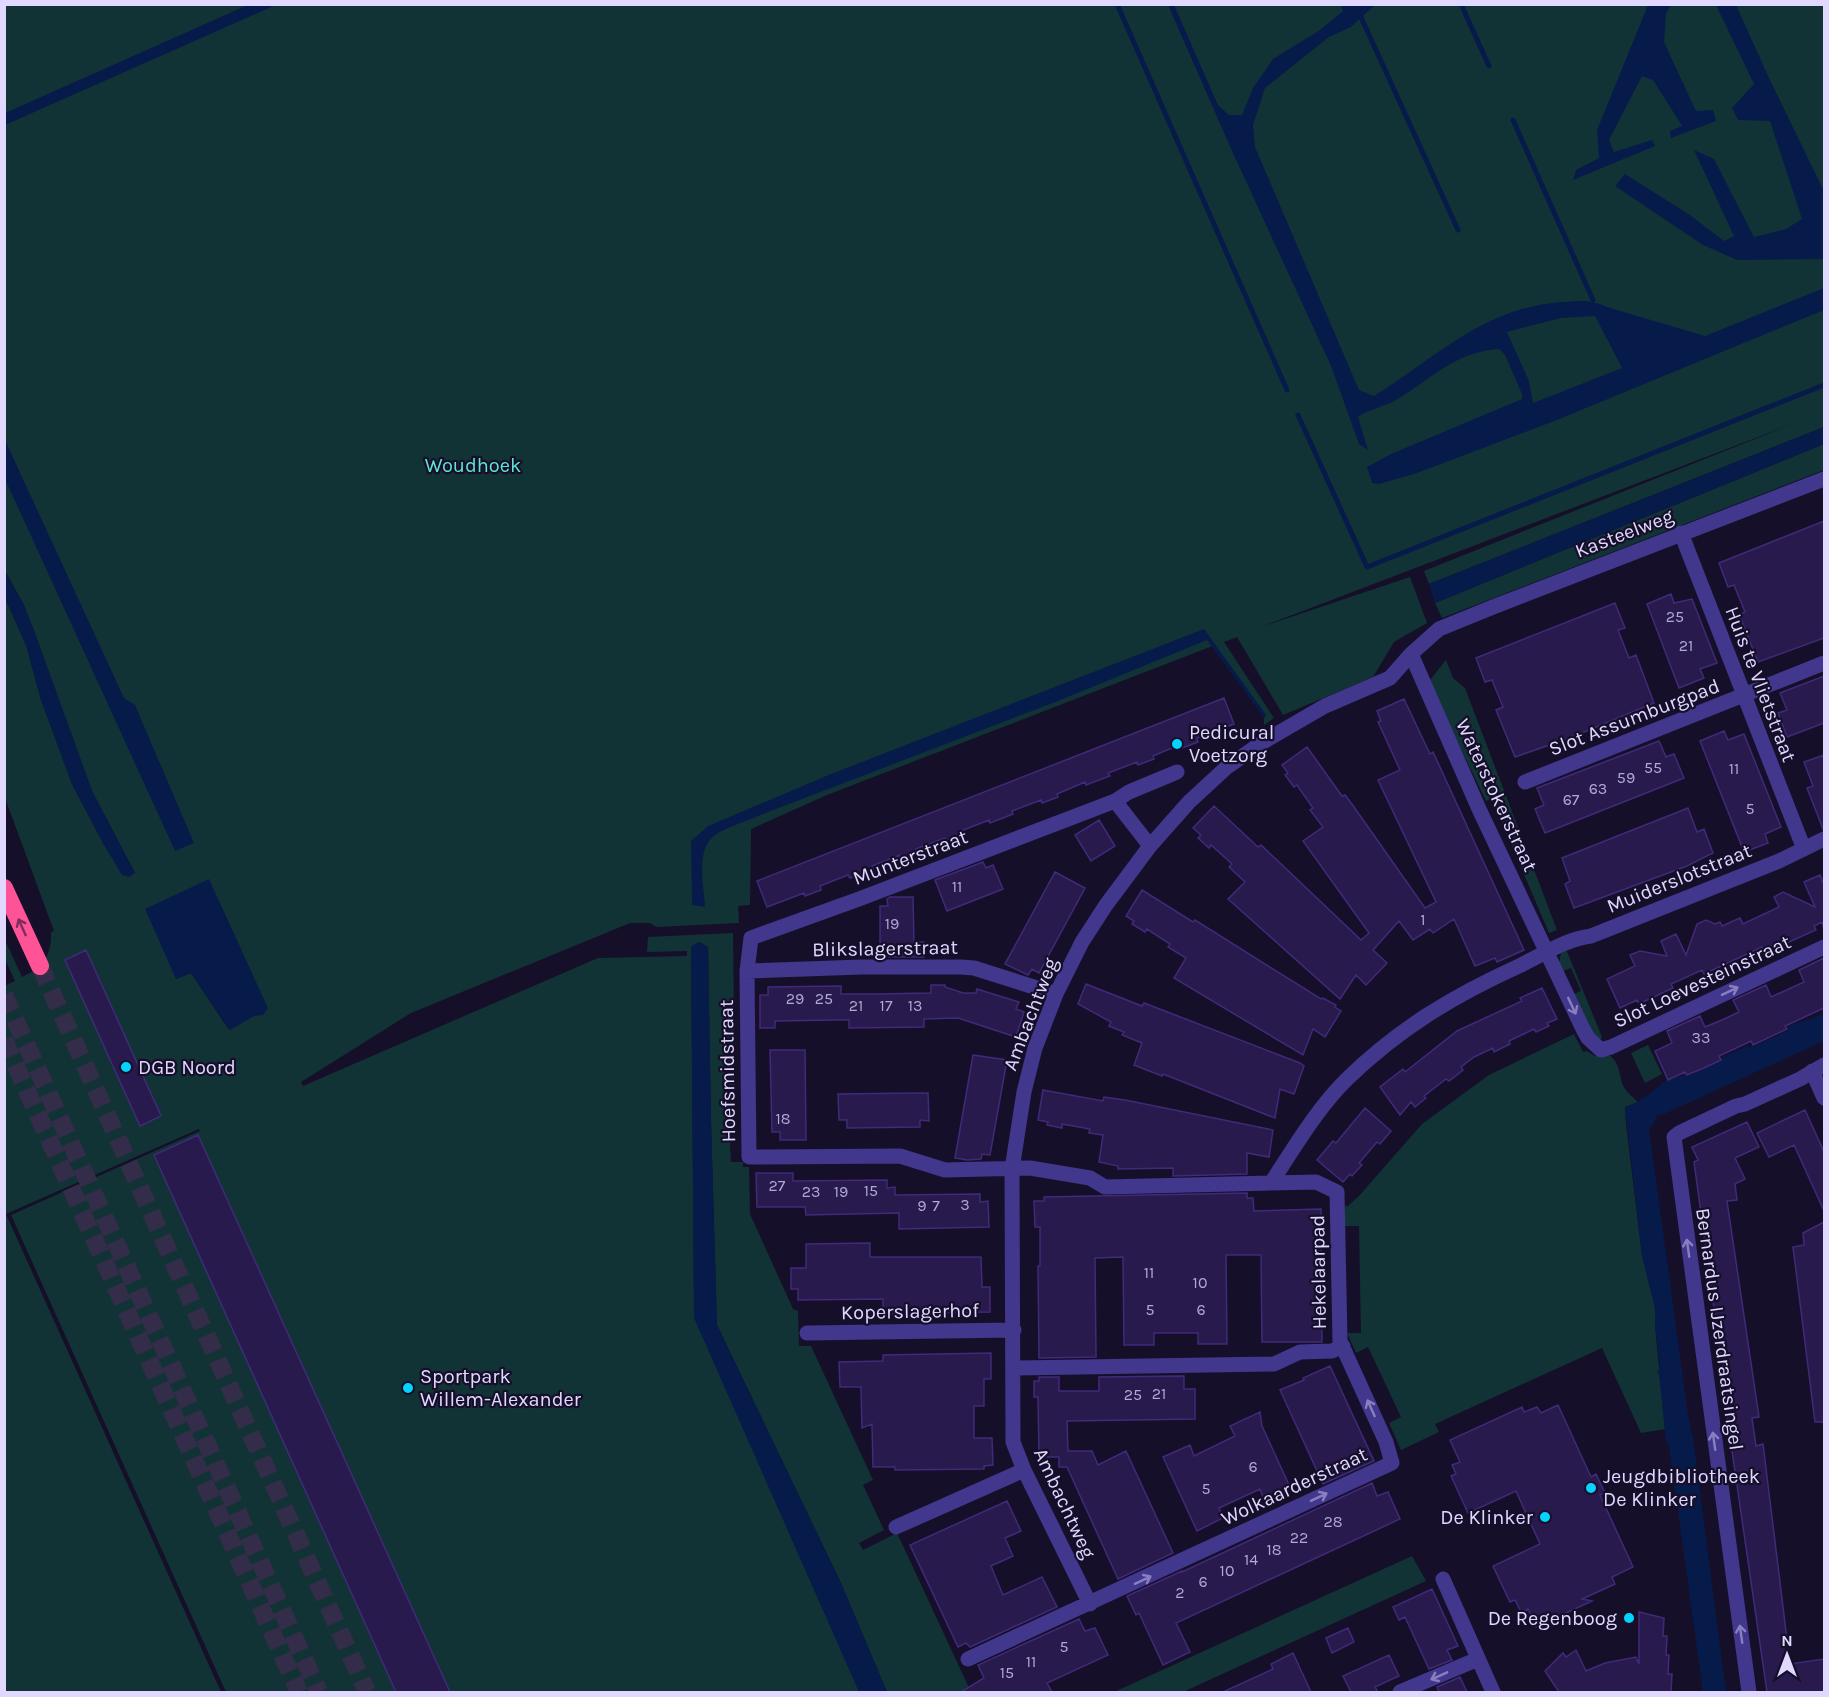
<svg xmlns="http://www.w3.org/2000/svg" width="1829" height="1697" viewBox="0 0 1829 1697" font-family="Karla,sans-serif">
<style>
.green{fill:#123335;fill-rule:evenodd}
.water{fill:#071b4b;fill-rule:evenodd}
.lines{fill:none;stroke-linecap:round;stroke-linejoin:round}
.stream{stroke:#071b4b;stroke-width:5}
.building{fill:#281a4c;stroke:#402a7a;stroke-width:1.5}
.motorway-tunnel{stroke:#342d4a;stroke-width:18;stroke-dasharray:18 9;stroke-linecap:butt}
.minor{stroke:#41378c;stroke-width:15}
.motorway{stroke:#ff5398;stroke-width:18}
.oneway{stroke:#7f2e5c}
.oneway2{stroke:#897fc0}
.poi-dot{fill:#04d3ff;stroke:#160f2a;stroke-width:2}
.labels{text-anchor:middle;stroke-width:4.5;stroke-linejoin:round;paint-order:stroke}
.number-label{font-size:16px;fill:#b2a8d2}
.park-label{font-size:20px;fill:#5ce7cf;stroke:#160f2a}
.street-label{font-size:20px;fill:#e0d8ff;stroke:#160f2a}
.poi-label{font-size:20px;fill:#e0d8ff;stroke:#160f2a;text-anchor:start}
</style>
<rect width="100%" height="100%" fill="#160f2a"/>
<path class="green" d="M4,5H1824V427L1429,584L1424,571L1800,421L1261,627L1410,577L1427,623L1394,642L1373,677L1283,715L1237,637L1224,642L1274,718L1264,725V718L1266,715L1215,645L827,795L751,829L750,905L738,906L739,923L656,927L650,923H630L411,1013L301,1082L303,1086L598,958L687,956V951L647,952L648,937L733,933L735,1108L730,1144L731,1162H743V1167H749L750,1214L793,1309L798,1311L799,1346H811L873,1480L863,1485L884,1530L859,1543L863,1550L897,1533L971,1692H887L841,1583L717,1325L711,1121L708,947L699,942L691,947L694,1299L861,1692H226L11,1215L200,1131L199,1129L6,1214L221,1692H5L4,986L15,981L5,959V940L22,977C43,968 52,955 51,932L54,931L5,798V598L26,645L41,700L72,784L104,845L135,873L92,791L33,628L23,603L5,571ZM175,896L229,1030L191,973L176,979Z
M1824,444V470L1442,618L1435,603Z
M1446,660L1453,678L1465,688L1557,930L1549,933L1492,799L1486,801L1432,689L1430,680Z
M1566,949L1602,1037L1600,1040H1596L1574,994L1581,991L1571,968L1563,971L1559,963L1561,953Z
M1574,1034L1583,1052L1587,1051L1595,1056C1600,1056 1607,1054 1610,1056C1621,1063 1619,1079 1624,1087C1627,1093 1634,1098 1638,1102L1625,1107L1626,1124L1642,1256L1655,1308V1326L1665,1429L1641,1433L1602,1348L1435,1424L1439,1432L1401,1450L1389,1423L1401,1417L1368,1347L1356,1353L1347,1333H1361L1359,1226H1345V1206H1348L1359,1196L1422,1124L1489,1075Z
M1648,1045L1662,1074L1645,1083L1631,1053Z
M1412,1556L1426,1581L1183,1692H1114Z"/>
<path class="water" d="M250,4L276,5L5,125V113Z
M1168,5H1174L1218,105L1229,115H1242L1253,88L1273,59L1320,30L1343,11L1341,5H1375L1351,27L1329,37L1265,88L1253,125L1255,147L1359,390L1374,396C1436,358 1484,307 1562,302C1580,301 1590,299 1607,307L1705,336L1824,288V310L1552,422L1417,473L1379,484L1372,483L1367,467L1391,454L1522,399V394L1505,355L1499,349C1454,352 1432,379 1396,400C1384,407 1369,409 1358,417L1368,450L1359,444L1331,366L1232,151ZM1595,316L1622,368L1533,403L1529,381L1507,332L1561,318Z
M1648,5H1671L1666,14L1664,42L1696,111L1713,110L1716,121L1671,138L1670,131L1682,126L1653,80L1642,76L1609,140L1614,152L1652,140L1655,146L1573,180L1576,170L1599,158L1597,130Z
M1716,5H1736L1769,78L1824,191V259L1737,260L1703,245L1615,186L1625,174L1690,215L1724,241L1734,236L1694,150L1714,159L1754,237L1786,229L1802,219L1770,121L1738,120L1732,108L1754,84Z
M1824,427V444L1435,603L1429,584Z
M4,438L124,698L135,705L194,843L175,851L5,479Z
M4,571L23,603L33,628L92,791L135,873L129,877L122,875L104,845L72,784L41,700L26,645L5,598Z
M1204,629L1266,715L1264,718L1207,640L1058,701L763,814C750,820 727,827 715,835C695,850 704,885 705,907L692,905L691,841L708,826L831,774Z
M209,879L268,1008L263,1015L254,1016L230,1030L191,973L176,979L145,909Z
M699,942L708,947L711,1121L717,1325L841,1583L887,1692H859L694,1318L691,947Z
M1824,1014V1041L1664,1114L1657,1115L1654,1123L1649,1129L1688,1415L1693,1438L1726,1692H1703L1669,1446L1666,1442L1659,1374L1657,1373L1660,1367L1655,1326V1308L1642,1256L1625,1107L1635,1104L1667,1080L1685,1075L1687,1077L1722,1060V1057L1748,1046L1750,1048L1789,1030L1788,1026Z"/>
<g class="lines">
<path class="stream" d="M1117,4L1287,390
M1355,4L1458,230
M1461,4L1489,66
M1513,120L1593,300
M1298,415L1367,567L1824,385"/>
</g>
<path class="building" d="M1824,521V638L1758,662L1739,614L1745,612L1734,585L1728,587L1719,563Z
M1671,594L1674,603L1692,599L1717,663L1700,669L1704,678L1679,688L1647,604Z
M1615,603L1625,628L1618,630L1629,658L1636,655L1654,703L1572,737L1515,757L1496,710L1503,707L1492,680L1485,682L1476,658Z
M1824,676V723L1787,737L1778,713L1787,710L1780,693Z
M1224,698L1234,724L1197,738L1198,742L1182,748L1181,745L1167,750L1153,756L1154,759L1138,765L1137,762L1108,773L1110,776L1086,785L1085,782L1057,794L1058,797L1042,803L1041,800L1012,811L1013,814L990,823L989,820L961,831L962,834L946,841L945,838L916,849L917,852L901,858L900,855L872,866L873,869L850,878L848,875L820,886L821,890L805,896L804,893L767,907L757,881Z
M1404,699L1430,754L1433,752L1524,950L1497,962L1495,958L1475,966L1454,919L1433,933L1430,929L1413,940L1399,921L1373,950L1387,963L1366,985L1356,975L1340,999L1228,899L1245,882L1229,867L1232,864L1211,845L1209,848L1198,838L1201,835L1193,828L1214,806L1258,847L1261,845L1361,940L1369,933L1303,841L1323,827L1310,810L1313,808L1297,785L1294,787L1285,775L1288,773L1282,765L1307,747L1342,796L1345,795L1354,807L1425,908L1436,902L1378,780L1400,770L1378,722L1381,721L1377,711Z
M1724,731L1728,740L1744,734L1781,827L1765,834L1768,843L1744,852L1700,741Z
M1659,741L1666,757L1674,754L1684,778L1545,833L1535,809L1544,805L1537,788Z
M1824,755V829H1823L1807,788L1813,786L1804,762Z
M1688,808L1697,832L1704,829L1713,853L1687,866L1574,908L1565,884L1570,881L1562,858Z
M1099,820L1115,846L1091,861L1075,835Z
M983,862L986,868L993,865L1003,889L947,911L935,880Z
M1055,872L1085,888L1039,973L1032,969L1028,975L1005,964Z
M1820,875L1824,885V929L1822,922L1814,926L1816,930L1782,945L1780,942L1764,949L1762,947L1704,974L1702,970L1671,984L1673,988L1639,1004L1637,1000L1620,1008L1607,979L1635,966L1630,955L1640,951L1667,956L1661,941L1676,934L1686,955L1697,924L1706,920L1715,924L1720,922L1722,926L1740,918L1743,924L1779,907L1774,897L1783,892L1815,907L1804,882Z
M1142,890L1193,922L1195,920L1321,999L1323,998L1336,1005L1335,1007L1341,1011L1325,1037L1313,1029L1303,1055L1174,978L1186,958L1168,947L1170,944L1147,929L1145,932L1132,924L1134,921L1126,916Z
M890,897H913L914,942H924V957H889L888,949H880V906H888L887,899Z
M86,950L161,1116L140,1126L65,960Z
M1824,958V1008L1785,1026L1787,1029L1753,1045L1751,1041L1719,1056L1721,1060L1704,1068L1687,1075L1685,1072L1668,1080L1655,1051L1672,1043L1667,1031L1700,1016L1705,1027L1722,1020L1739,1012L1733,1000L1766,985L1771,997L1804,982L1799,970Z
M1086,984L1142,1006L1144,1003L1300,1063L1304,1066L1294,1094L1280,1089L1275,1118L1163,1074L1162,1076L1134,1065L1142,1043L1122,1035L1124,1032L1109,1026L1111,1022L1078,1004Z
M931,985H945V987L963,993H976L977,989L1019,1002L1016,1009L1024,1012L1016,1037L958,1018L924,1019V1027L849,1028V1020H835L775,1021V1028H760V995H768V987L841,986V994H878L931,993Z
M1542,988L1557,1019L1547,1023L1549,1026L1536,1032L1534,1029L1509,1041L1510,1044L1494,1052L1493,1048L1474,1057L1461,1067L1463,1070L1449,1081L1446,1079L1424,1096L1426,1098L1415,1107L1411,1102L1400,1115L1380,1087L1403,1069L1405,1072L1457,1031L1522,1001L1520,998Z
M770,1050H805L806,1140H780V1132H772Z
M973,1055L1007,1060L990,1155L982,1154L981,1159L967,1160L955,1158Z
M1043,1090L1103,1101L1104,1097L1125,1100L1273,1130L1269,1157L1247,1153V1174L1173,1176V1168L1118,1169V1166L1099,1162L1103,1135L1089,1133L1090,1129L1062,1124V1128L1047,1125L1048,1122L1038,1120Z
M913,1093H928L929,1121L920,1120V1127L847,1128V1120H839L838,1094Z
M1365,1108L1391,1131L1380,1144L1377,1142L1359,1163L1362,1165L1352,1176L1350,1174L1343,1182L1317,1160L1333,1141L1336,1143Z
M1805,1110L1824,1152V1211L1794,1145L1769,1157L1757,1133Z
M1747,1122L1759,1147L1735,1158L1745,1179L1735,1184L1737,1200L1727,1201L1759,1417L1752,1418L1756,1446L1763,1444L1790,1664L1824,1659V1692H1767L1721,1375H1723L1694,1162L1698,1160L1692,1147Z
M198,1135L450,1692H396L154,1155Z
M756,1173H793V1181L887,1180V1188L895,1187V1195L980,1194V1202L988,1201L989,1227L899,1229V1213L806,1215L805,1207H757Z
M1247,1193V1198H1253L1254,1211L1321,1209L1322,1342H1262L1261,1255H1226L1227,1344H1198V1333H1154V1345H1124L1123,1257L1095,1258L1096,1357L1039,1358L1038,1266H1040V1227H1035L1034,1201H1044V1197Z
M1824,1222V1422H1815L1793,1247L1804,1245L1803,1233Z
M870,1243V1257H981L982,1287H990V1312L883,1314V1299L798,1300V1289H791V1268H806V1244Z
M991,1353V1379H984V1406H974V1438H992L993,1465L984,1466V1469L895,1470V1467H873L872,1424L862,1428L861,1387H840L839,1362L883,1361V1355Z
M1330,1366L1374,1461L1323,1484L1280,1390L1304,1380L1303,1378Z
M1184,1376V1389H1195V1419L1067,1421L1068,1451H1092L1098,1465L1126,1451L1173,1553L1118,1579L1067,1467H1059V1457H1039L1038,1397H1034V1381H1039V1377H1059V1391H1099V1377Z
M1558,1405L1591,1477L1596,1474L1605,1493L1600,1495L1633,1567L1612,1577L1615,1584L1582,1599L1592,1601L1536,1627L1528,1609L1521,1612L1515,1600L1510,1602L1493,1566L1540,1544L1516,1491L1468,1513L1451,1476L1456,1474L1452,1465L1460,1462L1450,1440L1522,1407L1524,1412L1537,1407L1541,1413Z
M1260,1412L1262,1426L1290,1487L1264,1500L1260,1489L1232,1502L1219,1508L1223,1518L1197,1531L1163,1457L1190,1445L1194,1456L1235,1436L1230,1426Z
M1372,1483L1377,1496L1388,1492L1400,1519L1176,1623L1190,1652L1163,1665L1139,1613L1136,1615L1127,1596L1182,1571V1572Z
M1007,1501L1021,1531L1005,1538L1013,1556L991,1566L1003,1595L1042,1577L1057,1607L970,1647L966,1643L958,1647L910,1545Z
M1432,1589L1458,1646L1447,1650L1452,1660L1429,1669L1405,1617L1399,1620L1393,1607Z
M1639,1612L1664,1618L1663,1636H1667L1666,1655H1669L1668,1674H1672L1671,1692H1559L1545,1671L1563,1653L1566,1657L1576,1650L1586,1671L1605,1663L1636,1657L1639,1664Z
M1079,1619L1085,1631L1095,1628L1108,1655L1047,1683L1052,1692H961L984,1678L978,1665Z
M1348,1628L1354,1642L1332,1653L1326,1638Z
M1293,1653L1311,1692H1223L1273,1669L1271,1664Z
M1389,1655L1399,1676L1375,1687L1378,1692H1351L1343,1676Z
M1460,1677L1467,1692H1439L1437,1687Z"/>
<g class="lines">
<path class="motorway-tunnel" d="M40,966L367,1692
M4,995L319,1692
M4,1040L299,1692"/>
<path class="minor" d="M1681,533L1804,849
M1411,654L1479,809L1583,1029L1588,1038L1601,1050L1611,1047L1824,947
M1525,782L1824,663
M1115,801L1150,846
M747,971L862,967H961L974,968L1056,994
M1812,1071L1824,1098
M1271,1183C1294,1148 1316,1110 1346,1080C1398,1029 1453,996 1519,966C1542,955 1566,939 1591,936L1779,861L1824,839
M807,1333L1014,1330
M1013,1368L1274,1364L1300,1352L1332,1351L1343,1346
M896,1527L1024,1470
M1443,1579L1493,1692
M1090,1604L1024,1470L1013,1442L1012,1169L1024,1092L1035,1048L1056,994L1082,942L1106,905L1150,846L1189,802L1227,767L1263,742L1325,706L1390,678L1411,654L1439,629L1493,607L1824,479
M968,1659L1392,1463L1386,1442L1340,1341L1337,1192L1316,1182L1105,1187L1090,1178L1030,1168L945,1170L900,1156L749,1157L747,971L751,938L859,899L1115,801L1129,792L1177,772
M1400,1692L1478,1659
M1749,1692L1674,1137L1679,1133L1736,1106L1745,1104L1800,1079L1824,1065"/>
<path class="motorway" d="M4,888L40,966"/>
</g>
<defs><path id="oneway-shaft" d="M-6 0H5M1.5-3L5.5 0L1.5 3" fill="none" stroke-width="1.6" stroke-linecap="round" stroke-linejoin="round" transform="scale(1.5)"/></defs>
<use class="oneway" href="#oneway-shaft" transform="translate(22 927) rotate(-114)"/>
<g class="oneway2">
<use href="#oneway-shaft" transform="translate(1730 991) rotate(-25)"/>
<use href="#oneway-shaft" transform="translate(1572 1006) rotate(65)"/>
<use href="#oneway-shaft" transform="translate(1688 1248) rotate(-98)"/>
<use href="#oneway-shaft" transform="translate(1371 1408) rotate(-114)"/>
<use href="#oneway-shaft" transform="translate(1714 1441) rotate(-98)"/>
<use href="#oneway-shaft" transform="translate(1319 1497) rotate(-25)"/>
<use href="#oneway-shaft" transform="translate(1143 1580) rotate(-25)"/>
<use href="#oneway-shaft" transform="translate(1741 1634) rotate(-98)"/>
<use href="#oneway-shaft" transform="translate(1439 1676) rotate(156)"/>
</g>
<g class="poi-dot">
<circle cx="1177" cy="744" r="6"/>
<circle cx="126" cy="1067" r="6"/>
<circle cx="408" cy="1388" r="6"/>
<circle cx="1591" cy="1488" r="6"/>
<circle cx="1545" cy="1517" r="6"/>
<circle cx="1629" cy="1618" r="6"/>
</g>
<g class="labels">
<g class="number-label">
<text x="1675" y="622">25</text>
<text x="1686" y="651">21</text>
<text x="1653" y="773">55</text>
<text x="1734" y="774">11</text>
<text x="1626" y="783">59</text>
<text x="1598" y="794">63</text>
<text x="1571" y="805">67</text>
<text x="1750" y="814">5</text>
<text x="957" y="892">11</text>
<text x="1423" y="925">1</text>
<text x="892" y="929">19</text>
<text x="795" y="1004">29</text>
<text x="824" y="1004">25</text>
<text x="856" y="1011">21</text>
<text x="886" y="1011">17</text>
<text x="915" y="1011">13</text>
<text x="1701" y="1043">33</text>
<text x="783" y="1124">18</text>
<text x="777" y="1191">27</text>
<text x="871" y="1196">15</text>
<text x="811" y="1197">23</text>
<text x="841" y="1197">19</text>
<text x="965" y="1210">3</text>
<text x="922" y="1211">9</text>
<text x="936" y="1211">7</text>
<text x="1149" y="1278">11</text>
<text x="1200" y="1288">10</text>
<text x="1150" y="1315">5</text>
<text x="1201" y="1315">6</text>
<text x="1159" y="1399">21</text>
<text x="1133" y="1400">25</text>
<text x="1253" y="1472">6</text>
<text x="1206" y="1494">5</text>
<text x="1333" y="1527">28</text>
<text x="1299" y="1543">22</text>
<text x="1274" y="1555">18</text>
<text x="1251" y="1565">14</text>
<text x="1227" y="1576">10</text>
<text x="1203" y="1587">6</text>
<text x="1180" y="1598">2</text>
<text x="1064" y="1652">5</text>
<text x="1031" y="1667">11</text>
<text x="1007" y="1678">15</text>
</g>
<g class="park-label">
<text x="473" y="472">Woudhoek</text>
</g>
<g class="street-label">
<text transform="translate(1624 533) rotate(-21)" y="7">Kasteelweg</text>
<text transform="translate(1761 684) rotate(69)" y="7">Huis te Vlietstraat</text>
<text transform="translate(1634 717) rotate(-21)" y="7">Slot Assumburgpad</text>
<text transform="translate(1497 795) rotate(65)" y="7">Waterstokerstraat</text>
<text transform="translate(910 857) rotate(-21)" y="7">Munterstraat</text>
<text transform="translate(1679 878) rotate(-22)" y="7">Muiderslotstraat</text>
<text transform="translate(885 948) rotate(-1)" y="7">Blikslagerstraat</text>
<text transform="translate(1702 981) rotate(-25)" y="7">Slot Loevesteinstraat</text>
<text transform="translate(1030 1014) rotate(-69)" y="7">Ambachtweg</text>
<text transform="translate(727 1071) rotate(-91)" y="7">Hoefsmidstraat</text>
<text transform="translate(1318 1272) rotate(-91)" y="7">Hekelaarpad</text>
<text transform="translate(910 1311) rotate(-1)" y="7">Koperslagerhof</text>
<text transform="translate(1720 1329) rotate(82)" y="7">Bernardus IJzerdraatsingel</text>
<text transform="translate(1294 1486) rotate(-25)" y="7">Wolkaarderstraat</text>
<text transform="translate(1065 1503) rotate(65)" y="7">Ambachtweg</text>
</g>
<g class="poi-label">
<text x="1189" y="739">Pedicural<tspan x="1189" dy="23">Voetzorg</tspan></text>
<text x="138" y="1074">DGB Noord</text>
<text x="420" y="1383">Sportpark<tspan x="420" dy="23">Willem-Alexander</tspan></text>
<text x="1603" y="1483">Jeugdbibliotheek<tspan x="1603" dy="23">De Klinker</tspan></text>
<text x="1533" y="1524" text-anchor="end">De Klinker</text>
<text x="1617" y="1625" text-anchor="end">De Regenboog</text>
</g>
</g>
<rect width="1829" height="1697" fill="none" stroke="#e0d8ff" stroke-width="12"/>
<g transform="translate(1787 1655)" stroke="#160f2a" stroke-width="4.5" paint-order="stroke">
<path d="M0-4.5L10 22L0 15L-10 22Z" fill="#e0d8ff"/>
<text y="-9" font-size="16" font-weight="bold" text-anchor="middle" fill="#e0d8ff">N</text>
</g>
</svg>
